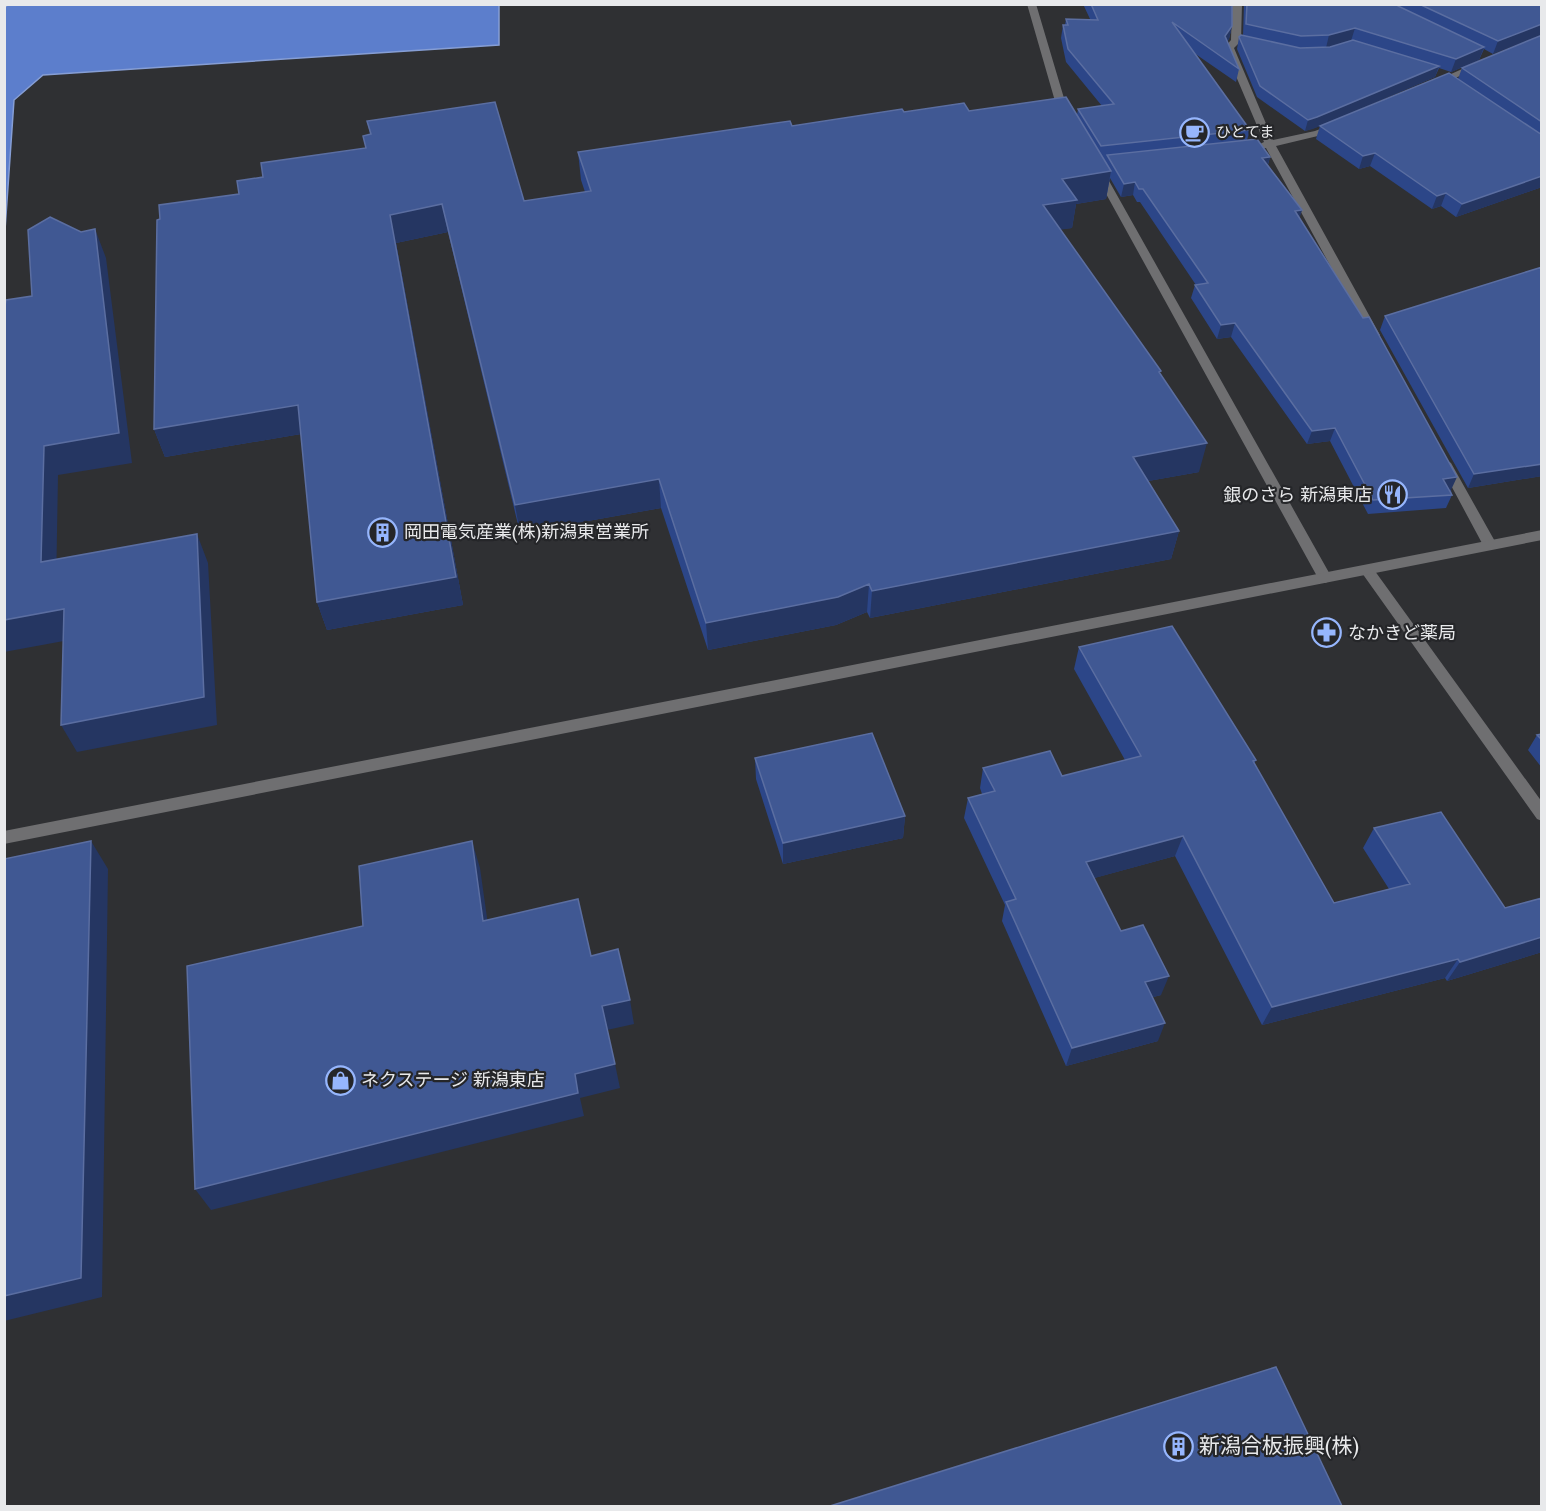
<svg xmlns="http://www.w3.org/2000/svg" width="1546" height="1511" viewBox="0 0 1546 1511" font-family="Lora,'Noto Sans JP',serif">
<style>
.water{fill:#5c7ecc;stroke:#869ed5;stroke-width:1.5}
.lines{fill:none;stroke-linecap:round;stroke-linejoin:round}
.minor{fill:#6f6f71;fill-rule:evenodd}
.tertiary{fill:#6f6f71;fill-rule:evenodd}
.wall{fill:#2c4688}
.shaded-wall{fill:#253662}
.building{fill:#405893;stroke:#5b6ea1;stroke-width:1.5}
.labels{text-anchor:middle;stroke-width:4.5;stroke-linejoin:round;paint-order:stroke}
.far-poi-label{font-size:15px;fill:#e8e9eb;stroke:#252629;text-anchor:start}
.poi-label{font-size:18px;fill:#e8e9eb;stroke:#252629;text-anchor:start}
.near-poi-label{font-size:21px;fill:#e8e9eb;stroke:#252629;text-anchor:start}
</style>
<rect width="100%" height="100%" fill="#2f3033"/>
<path class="water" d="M9,4L499,5V45L43,75L14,100L5,230L4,8Z"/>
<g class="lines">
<path class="minor" d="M1027,4H1036L1069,115L1068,117L1059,115Z
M1232,4H1242L1241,41L1234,48L1273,140L1315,131L1336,123L1341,126L1322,135L1276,146L1380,335L1378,338H1370L1368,335L1266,148L1261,149L1256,146L1264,142L1224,48L1231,40Z
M1480,61L1485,64L1483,66L1439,85L1431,83Z
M1099,169L1104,172L1332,578L1330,581L1325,583L1318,578L1094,172Z
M1445,459L1451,463L1497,545L1495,548H1485L1483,545L1439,463Z
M1367,565L1372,567L1542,802V821L1537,819L1362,573L1360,570Z"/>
<path class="tertiary" d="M1542,530V540L4,844V831Z"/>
</g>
<path class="wall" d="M1083,4H1232V26L1229,39L1227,41L1239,69L1236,82L1194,53L1250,130L1247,140L1270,157L1268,165L1302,210L1299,217L1451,490L1452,495L1446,508L1368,514L1330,441L1307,444L1231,337L1217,339L1191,298L1195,285H1196L1140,202H1137L1133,195L1121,197L1110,178L1106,199L1076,204L1072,228L1060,229L1161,374L1199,472L1148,481L1179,531L1171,559L870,618L867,612L836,625L708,650L661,508L520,533L448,232L396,243L463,605L327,630L317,602L301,434L165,457L154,429L239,194L366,148L370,134L367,121L524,201L585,192L581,180L578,152L904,112L969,111L1077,115L1078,109L1102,106L1066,62L1061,38L1063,25H1065L1066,19H1090Z
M1244,4H1542L1493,54L1484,49L1479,60L1451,72L1439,68L1435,77L1338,118L1458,79L1462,68L1542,35V187L1456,217L1441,206L1432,209L1370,166L1359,169L1316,139L1320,126L1305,131L1257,97L1237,49L1239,37L1243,36Z
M1542,267V476L1468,488L1380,330L1385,316Z
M1079,647L1256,760L1254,764L1334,903L1389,889L1363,848L1374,828L1505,908L1542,898V952L1447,981L1445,978L1262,1025L1175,856L1094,878L1121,931L1161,995L1153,997L1158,1041L1066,1066L1002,921L1005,905L964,818L968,798L982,794L980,788L983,768L1062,776L1125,760L1074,669Z
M1542,734V768L1528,750L1537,735Z
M755,758L905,816L903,838L783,864L756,779Z"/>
<path class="shaded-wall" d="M1542,24V35L1493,54L1498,41Z
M1232,26L1229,39L1222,49L1225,36Z
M1355,28L1351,41L1326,48L1329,35Z
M1484,47L1479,60L1451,72L1456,59Z
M1439,66L1435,77L1313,129L1305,131L1308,120Z
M1375,153L1370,166L1359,169L1363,156Z
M1270,157L1266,170L1262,158Z
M1111,171L1106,199L1076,204L1072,228L1038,233L1043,205L1062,179Z
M1542,176V187L1456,217L1462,204Z
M1135,182L1133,195L1121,197L1124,184Z
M1446,193L1441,206L1432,209L1437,196Z
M442,204L448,232L396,243L463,605L327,630L317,602L390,215Z
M1302,210L1298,223L1295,211Z
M95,229L106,258L132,463L58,475L56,591L41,562L44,446Z
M1235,323L1231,337L1217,339L1221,325Z
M298,405L307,433L165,457L154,429Z
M1335,428L1330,441L1307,444L1312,431Z
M1207,443L1199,472L1126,485L1133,457Z
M1542,464V476L1468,488L1474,474Z
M1457,477L1451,490L1437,492L1443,479Z
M659,479L661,508L520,533L515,505Z
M1179,531L1171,559L870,618L872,591Z
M197,534L208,563L217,725L77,752L61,725Z
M869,584L867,612L836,625L708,650L706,623Z
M64,609L80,638L4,652V620Z
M905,816L903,838L783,864V843Z
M1183,836L1175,856L1080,882L1086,862Z
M91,841L108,869L102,1297L4,1321V1296Z
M472,841L480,868L491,946L483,921Z
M1542,937V952L1447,981L1460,962Z
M1458,959L1445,978L1262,1025L1272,1007Z
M1169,976L1161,995L1138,1001L1145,982Z
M630,1000L634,1024L607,1030L602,1006Z
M1165,1023L1158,1041L1066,1066L1072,1048Z
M615,1064L620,1088L580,1098L584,1116L211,1210L195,1189L575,1074Z"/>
<path class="building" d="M1091,4H1232V26L1225,36L1239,69L1172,22L1250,130L1101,146L1078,109L1114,104L1068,49L1063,25H1068L1066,19L1098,20Z
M1247,4H1398V6L1484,47L1456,59L1355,28L1329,35L1301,36L1246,24Z
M1419,4H1542V24L1498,41Z
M1241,35L1300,48L1330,47L1353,40L1439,66L1317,117L1308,120L1260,86L1239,37Z
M1542,35V122L1462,68Z
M1449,73L1542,135V176L1462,204L1446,193L1437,196L1375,153L1363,156L1320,126Z
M1066,97L1111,171L1062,179L1077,200L1043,205L1161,371L1159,372L1207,443L1133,457L1179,531L872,591L869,584L838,597L706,623L659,479L515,505L442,204L390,215L456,577L317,602L298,405L154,429L157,220L160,219L159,205L239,194L237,181L263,177L261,163L366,148L363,136L371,134L367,121L495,102L524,201L591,191L578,152L790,121L792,126L902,109L904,112L964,103L969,111Z
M1257,139L1270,157L1262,158L1302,210L1295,211L1363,318L1369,317L1457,477L1443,479L1452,495L1373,500L1335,428L1312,431L1235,323L1221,325L1195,285L1208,283L1143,189H1139L1135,182L1124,184L1107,155Z
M50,217L81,232L95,229L119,433L44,446L41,562L197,534L204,697L61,725L64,609L4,620V311L6,300L32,296L28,230Z
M1542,267V464L1474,474L1385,316Z
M1172,626L1256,760L1253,761L1334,903L1410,884L1374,828L1441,812L1505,908L1542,898V937L1460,962L1458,959L1272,1007L1183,836L1086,862L1121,931L1143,925L1169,976L1145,982L1165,1023L1072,1048L1006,902L1016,899L968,798L995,791L983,768L1050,751L1062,776L1141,756L1079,647Z
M872,733L905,816L783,843L755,758Z
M1542,734V740L1537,735Z
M91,841L81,1278L4,1296V859Z
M472,841L483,921L578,899L591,956L618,949L630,1000L602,1006L615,1064L575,1074L578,1093L195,1189L187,966L363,926L359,866Z
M1276,1367L1342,1506H830Z"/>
<defs>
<symbol id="cafe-ring" viewBox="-11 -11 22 22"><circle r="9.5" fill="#252629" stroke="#96b6fd" stroke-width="1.5"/><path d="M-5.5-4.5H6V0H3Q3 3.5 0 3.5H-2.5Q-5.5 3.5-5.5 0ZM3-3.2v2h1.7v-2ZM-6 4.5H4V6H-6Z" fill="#96b6fd"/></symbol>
<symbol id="restaurant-ring" viewBox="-11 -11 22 22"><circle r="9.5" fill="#252629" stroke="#96b6fd" stroke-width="1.5"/><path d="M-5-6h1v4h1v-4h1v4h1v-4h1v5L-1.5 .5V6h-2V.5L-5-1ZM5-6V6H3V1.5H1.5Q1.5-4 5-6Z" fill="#96b6fd"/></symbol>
<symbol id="building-ring" viewBox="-11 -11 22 22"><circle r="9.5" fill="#252629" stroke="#96b6fd" stroke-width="1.5"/><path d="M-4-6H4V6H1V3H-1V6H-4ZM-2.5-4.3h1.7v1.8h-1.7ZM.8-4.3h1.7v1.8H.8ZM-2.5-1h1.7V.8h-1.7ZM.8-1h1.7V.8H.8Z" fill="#96b6fd"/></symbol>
<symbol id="pharmacy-ring" viewBox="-11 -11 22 22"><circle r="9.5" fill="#252629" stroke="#96b6fd" stroke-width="1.5"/><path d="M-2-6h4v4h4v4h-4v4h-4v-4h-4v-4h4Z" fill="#96b6fd"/></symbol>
<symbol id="shop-ring" viewBox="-11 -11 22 22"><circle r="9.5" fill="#252629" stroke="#96b6fd" stroke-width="1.5"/><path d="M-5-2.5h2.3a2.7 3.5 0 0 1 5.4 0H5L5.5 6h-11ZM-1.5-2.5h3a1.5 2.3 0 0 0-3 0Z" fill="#96b6fd"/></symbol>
</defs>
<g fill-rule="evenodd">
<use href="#cafe-ring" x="1178" y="116" width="33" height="33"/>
<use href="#restaurant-ring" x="1376" y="478" width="33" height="33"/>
<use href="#building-ring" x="366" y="516" width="33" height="33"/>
<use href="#pharmacy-ring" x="1310" y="616" width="33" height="33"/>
<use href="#shop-ring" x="324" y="1064" width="33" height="33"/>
<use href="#building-ring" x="1162" y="1430" width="33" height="33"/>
</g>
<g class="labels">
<g class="far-poi-label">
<text x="1216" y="137">ひとてま</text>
</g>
<g class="poi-label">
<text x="1372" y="501" text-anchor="end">銀のさら 新潟東店</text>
<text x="404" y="538">岡田電気産業(株)新潟東営業所</text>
<text x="1348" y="639">なかきど薬局</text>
<text x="361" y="1086">ネクステージ 新潟東店</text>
</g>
<g class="near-poi-label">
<text x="1199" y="1453">新潟合板振興(株)</text>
</g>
</g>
<rect width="1546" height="1511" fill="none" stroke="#e8e9eb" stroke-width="12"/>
</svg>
